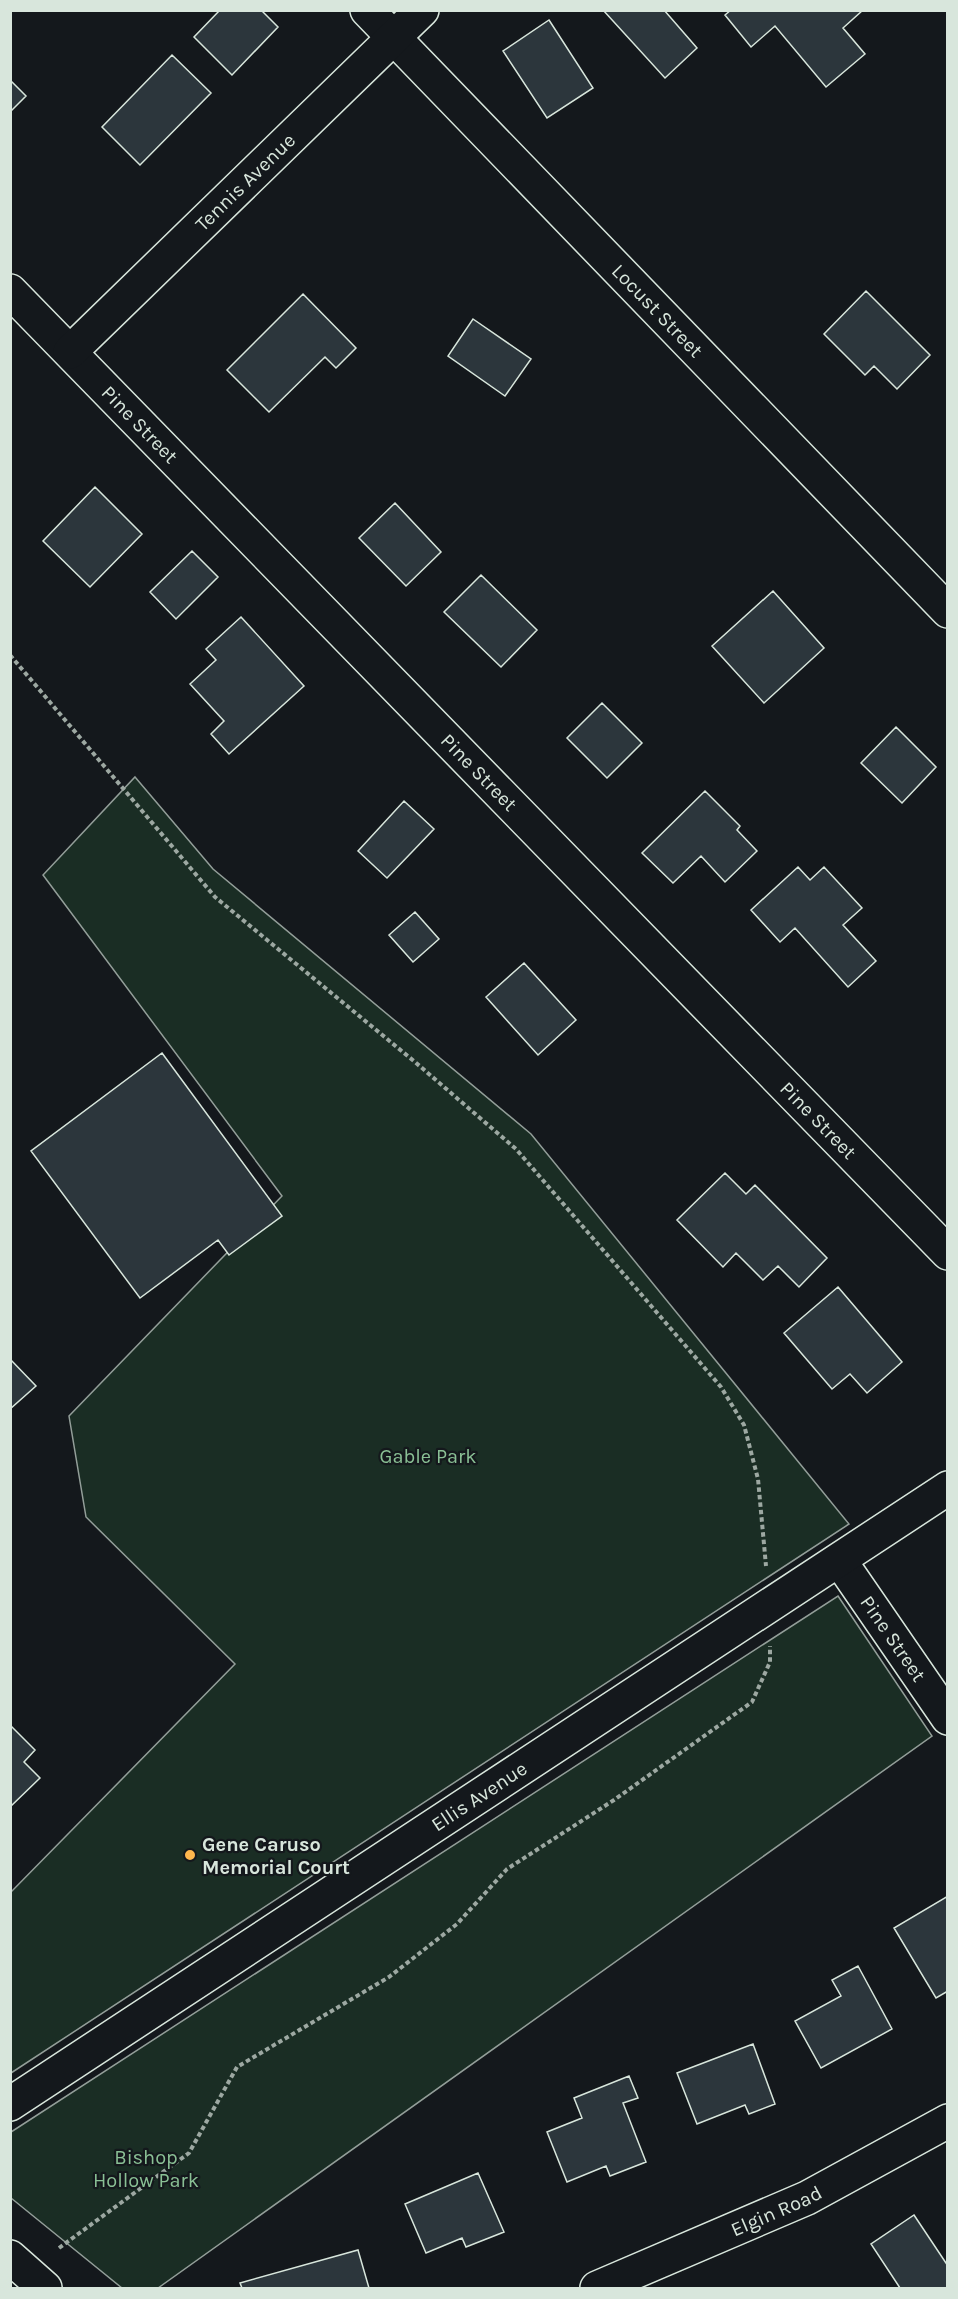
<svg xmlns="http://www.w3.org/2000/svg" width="958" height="2299" viewBox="0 0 958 2299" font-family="Karla,sans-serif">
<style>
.green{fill:#1a2d24;stroke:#939e99;stroke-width:1.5}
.building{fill:#2c363c;stroke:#d8e6dc;stroke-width:1.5}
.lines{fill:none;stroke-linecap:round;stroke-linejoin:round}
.street-casing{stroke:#d8e6dc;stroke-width:36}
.secondary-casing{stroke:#d8e6dc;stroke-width:36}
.path{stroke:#9da8a2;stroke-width:4;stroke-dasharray:4.5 3;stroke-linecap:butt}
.street{stroke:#14181c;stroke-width:33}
.secondary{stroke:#14181c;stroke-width:33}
.poi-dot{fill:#ffb74d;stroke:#14181c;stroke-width:2}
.labels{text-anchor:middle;stroke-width:4.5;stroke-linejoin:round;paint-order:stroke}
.street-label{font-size:20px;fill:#d8e6dc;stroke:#14181c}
.park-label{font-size:20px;fill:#8ac095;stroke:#14181c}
.poi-label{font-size:20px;font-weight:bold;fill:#d8e6dc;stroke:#14181c;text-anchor:start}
</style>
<rect width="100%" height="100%" fill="#14181c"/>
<path class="green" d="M135,777L213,869L531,1134L849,1524L11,2073V1892L235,1664L86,1517L69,1416L282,1196L43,875Z
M838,1596L932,1736L158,2288H122L11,2198V2132Z"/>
<path class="building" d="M220,10H261L278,27L232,75L194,37Z
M603,10H664L697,48L665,78Z
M731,10H863L843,28L865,54L826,87L775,26L751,47L725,15Z
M549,20L593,88L547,118L503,51Z
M172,55L211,93L140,165L102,127Z
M10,80L26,96L10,112Z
M866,291L930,355L897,389L874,366L865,375L824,334Z
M303,294L356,348L336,368L325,357L269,412L227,370Z
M473,319L531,359L505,396L448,356Z
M95,487L142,534L90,587L43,541Z
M395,503L441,552L406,586L359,538Z
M192,551L218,577L176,619L150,592Z
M481,575L537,630L501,667L444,612Z
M773,591L824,648L764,703L712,646Z
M241,617L304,686L229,754L211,734L224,721L190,684L216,660L206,649Z
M602,703L642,743L607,778L567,738Z
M896,727L936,767L902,803L861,763Z
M705,791L740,826L737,830L757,851L725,882L701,856L673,883L642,853Z
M404,801L434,829L387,878L358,851Z
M798,867L810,880L824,867L862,908L843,925L876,961L848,987L795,928L780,942L751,910Z
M415,912L439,939L413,962L389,935Z
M524,963L576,1020L538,1055L486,997Z
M162,1053L282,1216L229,1255L218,1240L140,1298L31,1151Z
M725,1173L746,1194L755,1185L827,1258L799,1287L778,1266L763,1280L736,1253L723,1267L677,1220Z
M838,1287L902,1362L867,1393L850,1374L832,1389L784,1333Z
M10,1359L36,1386L10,1409Z
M10,1725L35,1750L24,1762L40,1778L10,1807Z
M948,1896V1991L936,1998L894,1928Z
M858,1966L892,2029L821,2068L795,2021L841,1996L832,1980Z
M753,2044L775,2104L749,2114L745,2105L697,2124L677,2073Z
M629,2076L638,2098L623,2103L646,2162L610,2176L606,2166L567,2182L547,2132L582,2118L574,2098Z
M478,2173L504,2232L466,2247L462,2238L426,2253L405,2204Z
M914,2215L948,2266V2288H900L871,2244Z
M358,2250L369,2288H242L240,2283Z"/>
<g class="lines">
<defs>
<g id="street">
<path id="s1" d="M367,10L948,611"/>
<path id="s2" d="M10,291L948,1253"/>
<path id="s3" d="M70,352L422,10"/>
<path id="s4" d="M840,1561L948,1718"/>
<path id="s5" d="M10,2104L948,1488"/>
<path id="s6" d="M597,2288L807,2198L948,2121"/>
</g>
<path id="secondary" d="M10,2257L45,2288"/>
</defs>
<use href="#street" class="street-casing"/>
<use href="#secondary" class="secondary-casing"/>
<path class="path" d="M10,655L215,897L415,1062L516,1149L721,1387L744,1425L758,1479L766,1566
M59,2248L189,2153L237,2067L389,1977L457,1924L507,1869L614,1800L752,1702L770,1662V1646"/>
<use href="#street" class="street"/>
<use href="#secondary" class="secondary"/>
</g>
<circle class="poi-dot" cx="190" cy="1855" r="6"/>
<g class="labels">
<g class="street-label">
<text dy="7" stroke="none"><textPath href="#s3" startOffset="244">Tennis Avenue</textPath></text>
<text dy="7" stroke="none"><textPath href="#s1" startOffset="418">Locust Street</textPath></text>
<text dy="7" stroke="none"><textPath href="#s2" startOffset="186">Pine Street</textPath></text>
<text dy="7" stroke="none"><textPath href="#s2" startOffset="672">Pine Street</textPath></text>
<text dy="7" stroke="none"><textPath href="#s2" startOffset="1158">Pine Street</textPath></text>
<text dy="7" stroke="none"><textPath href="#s4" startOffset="94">Pine Street</textPath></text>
<text dy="7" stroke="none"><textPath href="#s5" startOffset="561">Ellis Avenue</textPath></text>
<text dy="7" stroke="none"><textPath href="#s6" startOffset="195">Elgin Road</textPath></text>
</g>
<g class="park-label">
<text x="428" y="1463">Gable Park</text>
<text x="146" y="2164">Bishop<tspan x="146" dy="23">Hollow Park</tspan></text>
</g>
<g class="poi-label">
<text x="202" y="1851">Gene Caruso<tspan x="202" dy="23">Memorial Court</tspan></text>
</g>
</g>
<rect width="958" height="2299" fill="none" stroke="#d8e6dc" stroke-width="24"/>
</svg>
